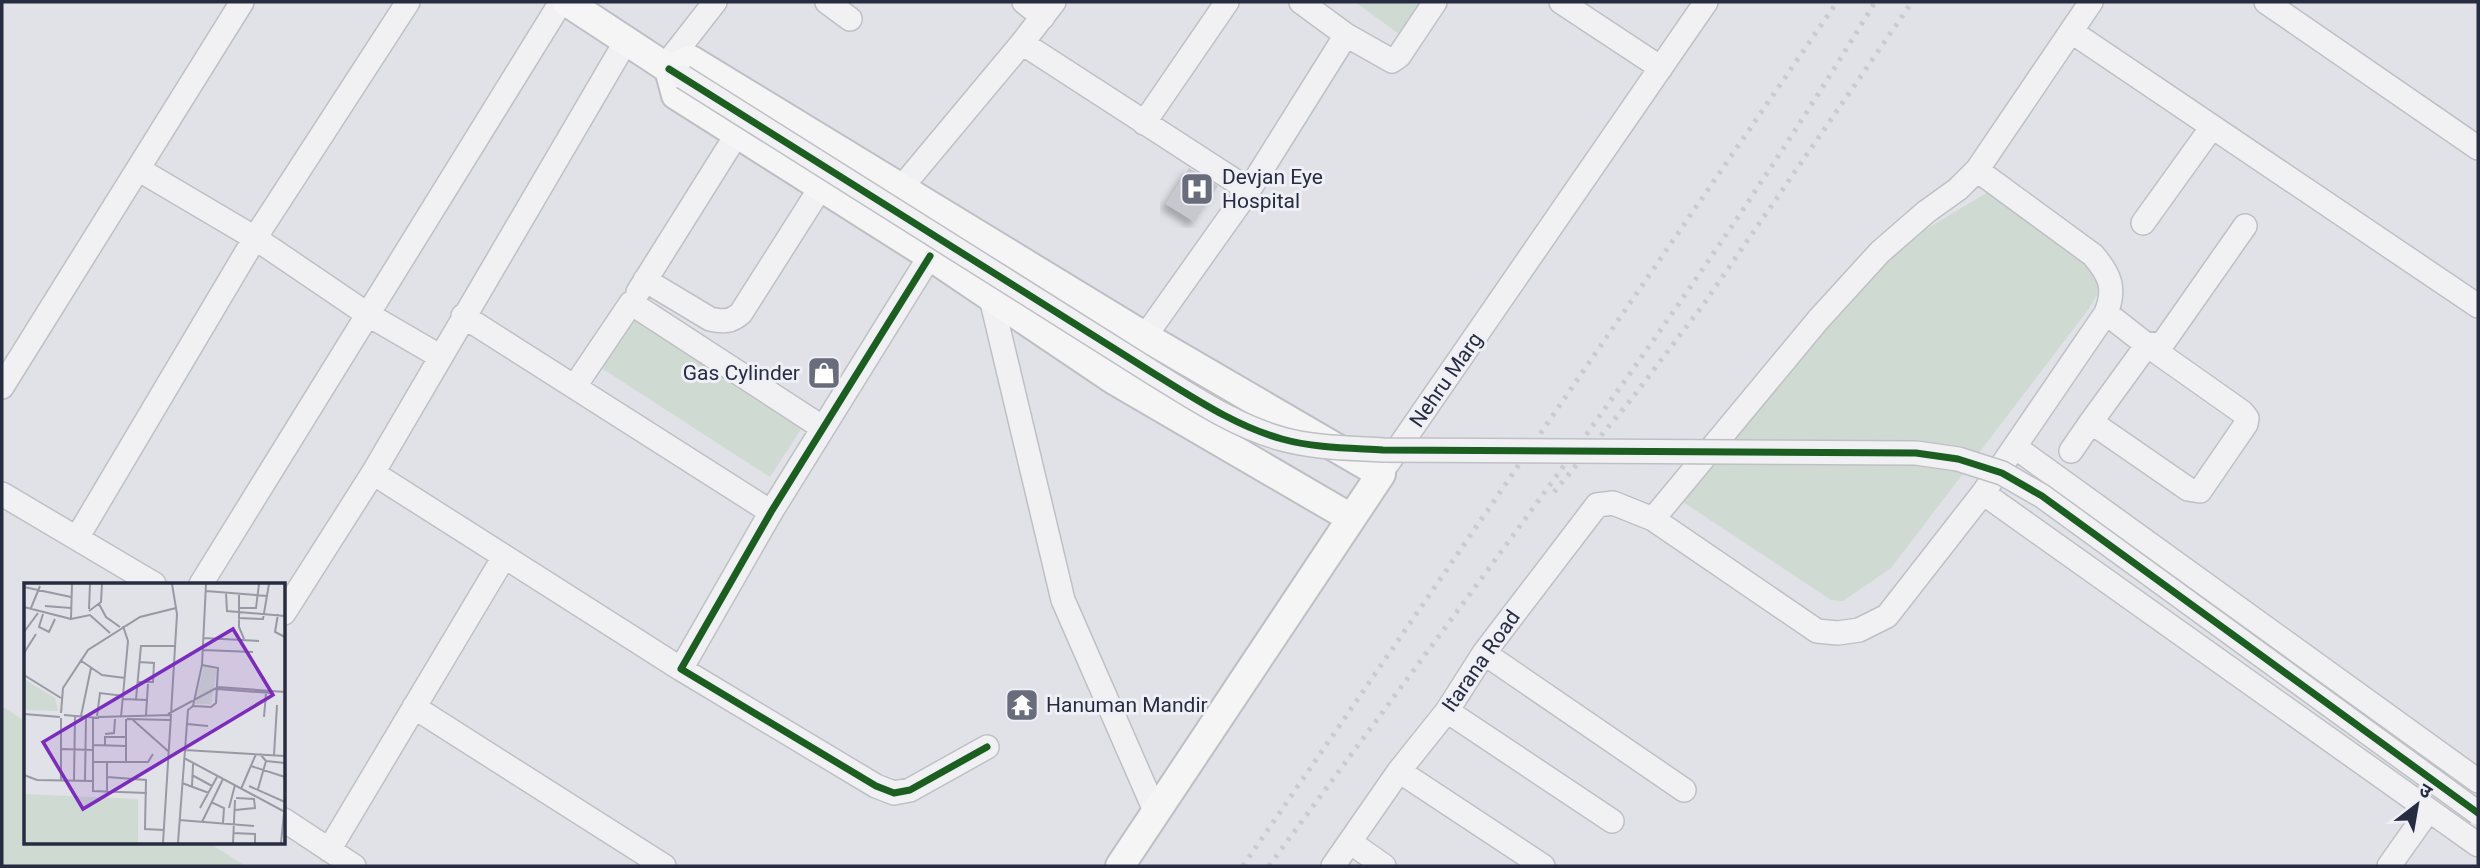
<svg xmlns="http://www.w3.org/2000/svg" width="2480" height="868" viewBox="0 0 2480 868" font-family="Roboto,'Noto Sans Devanagari',sans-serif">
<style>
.green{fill:#cfdad2}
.building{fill:#c7c8ce;filter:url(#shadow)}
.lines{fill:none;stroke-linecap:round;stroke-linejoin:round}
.minor-casing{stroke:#bfc0c5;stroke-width:26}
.major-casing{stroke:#bdbfc5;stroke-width:32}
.minor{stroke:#f1f1f3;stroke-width:23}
.major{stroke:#f5f5f6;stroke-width:28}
.rail{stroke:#cacbce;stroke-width:5;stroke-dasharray:3.5 7;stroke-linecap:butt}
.minor-bridge-casing{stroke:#bfc0c5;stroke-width:26;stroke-linecap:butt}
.minor-bridge{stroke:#f1f1f3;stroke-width:23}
.cycleway-casing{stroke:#eff0f6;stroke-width:11}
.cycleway{stroke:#1b5e20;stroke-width:7}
.labels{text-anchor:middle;stroke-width:6;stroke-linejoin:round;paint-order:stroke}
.poi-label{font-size:21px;fill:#272c41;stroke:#eff0f6;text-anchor:start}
.street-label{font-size:21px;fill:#272c41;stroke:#eff0f6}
.inset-road{fill:none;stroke:#9799a5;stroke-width:2}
.view{fill:#7b2cbf;fill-opacity:0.15;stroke:#7b2cbf;stroke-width:3.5}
.inset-edge{fill:none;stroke:#272c41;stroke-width:3.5}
</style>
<defs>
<filter id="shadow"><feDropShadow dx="-5.5" dy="5.5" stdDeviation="3.5" flood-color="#0004"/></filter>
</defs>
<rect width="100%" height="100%" fill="#e1e2e7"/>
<path class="green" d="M1355,2H1423L1399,34Z
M1988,192L2084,258L2098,281L2097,295L2088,310L1891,568L1843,601L1831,600L1683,502L1885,259L1923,231Z
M632,306L807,420L770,477L595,364Z
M2,706L26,722V842H208L245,866H2Z"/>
<path class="building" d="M1189,168L1218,186L1195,222L1166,204Z"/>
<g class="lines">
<defs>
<path id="minor" d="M827,2L850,19
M1024,2L1043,17
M1301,2L1346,35L1392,61L1399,56L1435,2
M1561,2L1661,68
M2266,2L2478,148
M2072,32L2478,306
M1022,43L1249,190
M665,66L715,2
M1144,123L1227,2
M138,169L255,238L367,314L441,357
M891,200L1022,43L1054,2
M2143,223L2212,127
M930,256L771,512L681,669L876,786L894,793L910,790L987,747
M645,280L710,319C724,322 731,322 741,313L821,187
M638,292L737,134
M991,298L1063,600L1156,813
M2106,313L2147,345L2163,343L2245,226
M463,316L771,512
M2147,345L2242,412L2247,418L2246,424L2200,491L2188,489L2091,422Z
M1114,380L1249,190L1346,35
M575,386L631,303L823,428
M2,387L242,2
M2015,447L2478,781
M2071,451L2091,422
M1388,463L1706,2
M373,473L681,669
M1983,493L2478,845
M2,494L154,584
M1653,519L1818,320L1880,252L1926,212L1958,189L1977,170L2091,2
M77,538L255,238L408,2
M201,584L561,2
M284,613L373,473L626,41
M1484,653L1684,790
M414,707L664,866
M1447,711L1612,821
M1399,771L1543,866
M284,820L354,866
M1350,842L1384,866
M329,850L504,557
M1333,866L1399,771L1447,711L1484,653L1597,505L1613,503L1653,519L1817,631L1838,633L1859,630L1887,616L1983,493L2106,313C2116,288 2110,275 2093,255L1977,170
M2389,866L2428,811"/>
<path id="major" d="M567,2L669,69L676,95L930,256L1114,380L1351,518
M669,69L691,60L1144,336L1381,474L1120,866"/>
</defs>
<use href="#minor" class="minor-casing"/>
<use href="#major" class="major-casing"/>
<use href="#minor" class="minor"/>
<use href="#major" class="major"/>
<path class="rail" d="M1554,492L1629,402L1703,305L1912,2
M1243,866L1837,2
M1269,866C1477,582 1694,303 1875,2"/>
<defs>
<path id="minor-bridge" d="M683,77L1153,373C1194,398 1235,426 1282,439C1314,448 1350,448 1383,450L1916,453L1958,459L2002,473L2042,496L2478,813"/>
</defs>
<use href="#minor-bridge" class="minor-bridge-casing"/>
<use href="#minor-bridge" class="minor-bridge"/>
<defs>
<path id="cycleway" d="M669,69L1153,373C1194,398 1235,426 1282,439C1314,448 1350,448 1383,450L1916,453L1958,459L2002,473L2042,496L2478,813
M930,256L771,512L681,669L876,786L894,793L910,790L987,747"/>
</defs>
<use href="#cycleway" class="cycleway-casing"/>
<use href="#cycleway" class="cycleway"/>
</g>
<defs>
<symbol id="hospital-square" viewBox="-11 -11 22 22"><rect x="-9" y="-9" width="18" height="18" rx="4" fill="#686c7b" stroke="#eff0f6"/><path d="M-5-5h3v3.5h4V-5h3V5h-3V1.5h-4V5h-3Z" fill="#fff"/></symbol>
<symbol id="shop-square" viewBox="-11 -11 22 22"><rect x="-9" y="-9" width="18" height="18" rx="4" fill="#686c7b" stroke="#eff0f6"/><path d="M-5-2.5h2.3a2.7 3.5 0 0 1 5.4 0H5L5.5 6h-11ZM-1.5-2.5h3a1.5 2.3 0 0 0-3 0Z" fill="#fff"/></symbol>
<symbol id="temple-square" viewBox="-11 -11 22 22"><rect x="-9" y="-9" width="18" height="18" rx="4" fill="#686c7b" stroke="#eff0f6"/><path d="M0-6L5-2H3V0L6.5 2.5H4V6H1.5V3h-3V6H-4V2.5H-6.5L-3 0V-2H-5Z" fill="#fff"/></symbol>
</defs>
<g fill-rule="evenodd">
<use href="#hospital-square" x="1178" y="170" width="38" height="38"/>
<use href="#shop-square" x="805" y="354" width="38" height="38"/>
<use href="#temple-square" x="1003" y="686" width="38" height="38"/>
</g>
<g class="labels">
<g class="poi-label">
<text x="1222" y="184">Devjan Eye<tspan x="1222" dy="24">Hospital</tspan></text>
<text x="800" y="380" text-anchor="end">Gas Cylinder</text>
<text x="1046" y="712">Hanuman Mandir</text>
</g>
<g class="street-label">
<text transform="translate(1446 380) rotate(-55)" y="7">Nehru Marg</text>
<text transform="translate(1481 661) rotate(-55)" y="7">Itarana Road</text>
</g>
</g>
<g transform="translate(24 583)">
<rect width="261" height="261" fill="#e1e2e7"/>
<path d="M180,83L193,87L187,121H171ZM0,96L31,115L34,128L0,127ZM0,211L114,216V260H0Z" fill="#cfdad2"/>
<path class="inset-road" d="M48,1L47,36L66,32L86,50M0,4L47,14M182,8L243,13M202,10L203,28L261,33M215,11V44L220,56M75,21L82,34L96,44M21,23L47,25M0,24L47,36M7,25L16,3M214,25H232L235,1M65,26L66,1M65,28L77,19L78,1M19,31L15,44L25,49L31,36M254,31L251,49L261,54M214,35L239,36L245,1M0,49L14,30M179,55L235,58M179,67L229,69M0,70L12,51M56,77L78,92L101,95M0,92L37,115M113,99H129L130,80L115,79M193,106L247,110M99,116L123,117M112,116L117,63H151M169,123L178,82L182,1M169,123L187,124L192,120L194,85L178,82M37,130L39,105L64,67L116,34L152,25M0,131L36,134M144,131L194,104L261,109M147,131L153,31L148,1M40,132L75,135M122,132L124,101M57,133L67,85M73,133L76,110L100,113M74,134L147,132L139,260M97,134L104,58L99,43M240,134L242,110M69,135V208L123,210M102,136V179H124L129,171M103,136L146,137M109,137L144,168M163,141L184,143M81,151L90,150L91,136M69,162L102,163M81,163V154H102M38,166L69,167M161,167L261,173M236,171L242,178L261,180M250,172L253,122M160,175L261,229M70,179H102M83,179V208M227,183L261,194M0,192L13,197L69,198M168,192L188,203M83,194L122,197L121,246L140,247M37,197V135M50,197L51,133M61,197L62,134M158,200L185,210M168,203L169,181M225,203L261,219M217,206L232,171M234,206L242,178M187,219L200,225L199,240M176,225L193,194M205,225L211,202M211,227L231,225L230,216L212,215M155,237L230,243M178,239L199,196M209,250L231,251V260M154,260L164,127L169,123M209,260L211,217M257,260L261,220"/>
<path class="view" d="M209,46L249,112L59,226L19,159Z"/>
<rect width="261" height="261" class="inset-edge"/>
</g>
<rect width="2480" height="868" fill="none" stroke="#272c41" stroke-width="7"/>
<g transform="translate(2417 805) rotate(31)" stroke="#eff0f6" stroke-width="5" paint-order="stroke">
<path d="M0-5L12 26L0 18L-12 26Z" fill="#272c41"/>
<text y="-10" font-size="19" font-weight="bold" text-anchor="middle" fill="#272c41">उ</text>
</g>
</svg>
